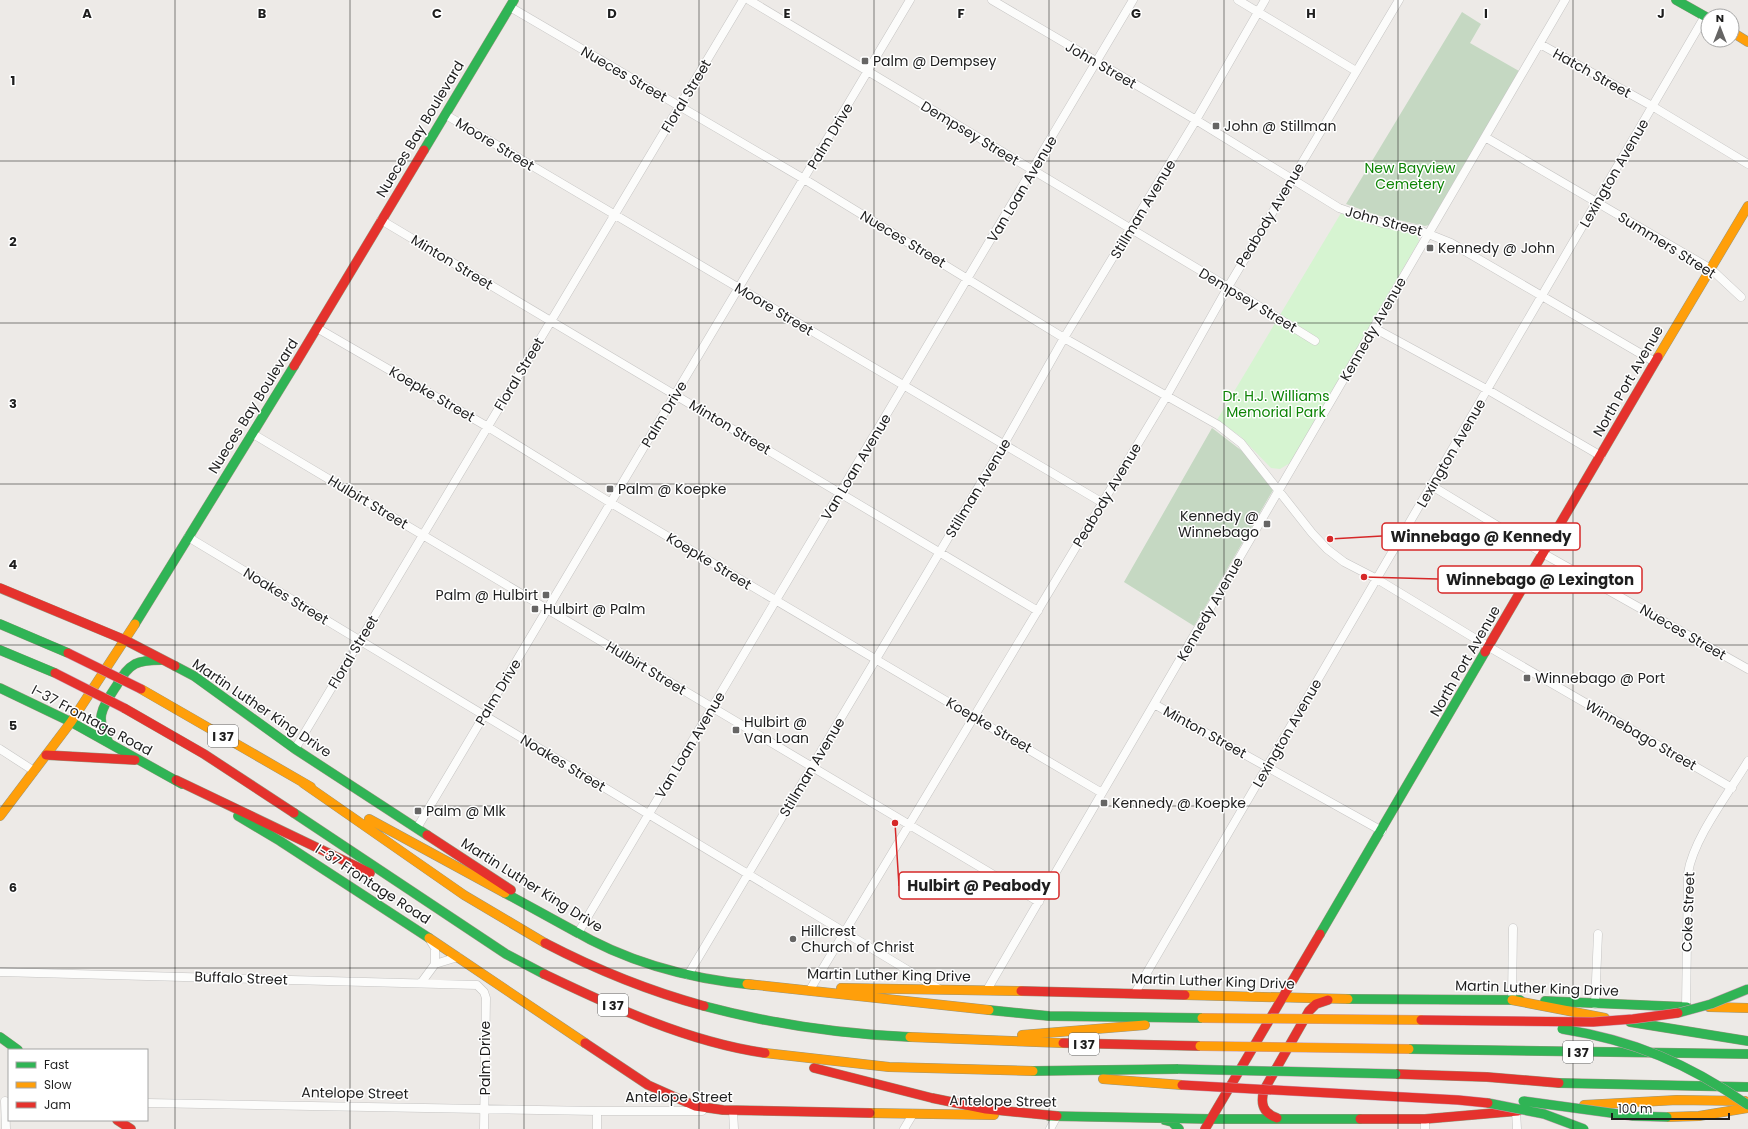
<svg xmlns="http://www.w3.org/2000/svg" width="1748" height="1129" viewBox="0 0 1748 1129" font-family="Poppins,sans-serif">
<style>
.cemetery{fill:#c5d8c2}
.park{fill:#d6f4d1}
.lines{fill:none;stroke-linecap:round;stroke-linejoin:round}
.street-casing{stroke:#c5c4c3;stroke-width:9}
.fast-casing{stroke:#98967e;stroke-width:10}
.slow-casing{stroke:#98967e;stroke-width:10}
.jam-casing{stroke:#98967e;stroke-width:10}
.street{stroke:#fcfcfb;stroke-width:8}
.fast{stroke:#30b455;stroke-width:9}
.slow{stroke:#ff9f0a;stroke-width:9}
.jam{stroke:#e5322d;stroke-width:9}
.fast-bridge-casing{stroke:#c49cae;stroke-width:10;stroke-linecap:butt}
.slow-bridge-casing{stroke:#c49cae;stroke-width:10;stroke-linecap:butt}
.jam-bridge-casing{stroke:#c49cae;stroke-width:10;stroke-linecap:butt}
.fast-bridge{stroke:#30b455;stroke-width:9}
.slow-bridge{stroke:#ff9f0a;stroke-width:9}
.jam-bridge{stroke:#e5322d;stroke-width:9}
.grid{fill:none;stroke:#1e1e1e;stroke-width:1;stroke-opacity:0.55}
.poi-dot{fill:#666564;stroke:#fff;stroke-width:1.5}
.labels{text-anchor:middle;stroke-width:3;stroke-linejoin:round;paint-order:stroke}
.shield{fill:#fff;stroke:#626262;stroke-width:1}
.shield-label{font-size:13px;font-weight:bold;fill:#1e1e1e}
.poi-label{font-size:14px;fill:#1e1e1e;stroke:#fff;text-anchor:start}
.street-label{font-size:14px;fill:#1e1e1e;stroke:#fff}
.park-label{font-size:14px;fill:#0d8405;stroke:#fff}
.grid-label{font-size:13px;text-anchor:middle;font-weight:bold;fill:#1e1e1e;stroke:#fff;stroke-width:3;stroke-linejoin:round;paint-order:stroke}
.leader{fill:none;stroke:#d62828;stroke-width:1.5}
.callout-dot{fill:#d62828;stroke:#fff;stroke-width:1.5}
.callout{fill:#fff;stroke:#d62828;stroke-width:1.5}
.callout-label{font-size:15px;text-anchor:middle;font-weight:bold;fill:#1e1e1e}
</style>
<rect width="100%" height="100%" fill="#edeae7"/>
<path class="cemetery" d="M1462,12L1481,24L1470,43L1519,71L1429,225L1425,226L1376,215L1346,204Z
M1212,428L1246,454L1273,490L1194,626L1124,582Z"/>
<path class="park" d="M1341,213L1362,222L1417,235L1419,241L1290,463L1280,469L1271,468L1240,436L1217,420Z"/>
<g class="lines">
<defs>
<path id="street" d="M749,0L1228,287L1315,341
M992,0L1196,120L1339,208L1382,223L1416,229L1451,243L1655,362
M1238,0L1356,71
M510,7L804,179L1064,338L1218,425L1241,443L1312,533L1327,549L1344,562L1377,579L1489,647L1732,788
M1540,44L1652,106L1748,164
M446,115L1103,503
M1485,137L1711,269L1741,297
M381,220L1038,611
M317,328L488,427L611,503L1102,793
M1374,328L1488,390L1601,456
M253,434L1039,902
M1432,486L1544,554L1748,669
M188,537L939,989
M1154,704L1382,831
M0,749L34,771
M295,749L743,0
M417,828L910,0
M578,933L1133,0
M430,940L435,948V964
M0,972L477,985L484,992L486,998L484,1129
M688,975L1004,444L1064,338L1196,120L1265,0
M421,983L435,964L458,957
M811,988L1166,397L1228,287L1399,0
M987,990L1565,0
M1135,993L1705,16
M1512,1000L1513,928
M1595,1004L1598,934
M1686,1007L1688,873C1694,837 1729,793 1748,761
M5,1101L6,1129
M147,1103L597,1111H702
M733,1111L734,1129
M1516,1111L1517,1129
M597,1129V1111
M904,1129L913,1114
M1050,1129L1057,1116
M1425,1129V1119"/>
<path id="fast" d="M1676,0L1708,18
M424,150L514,0
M0,624L68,653
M135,624L294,366
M0,650L55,673
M175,666L194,676L295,749L427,835
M0,688L71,722L182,784
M109,743C94,717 102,708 117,685C122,677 126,669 135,664C143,660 153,660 162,660
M294,813L506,954L544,974
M238,816L280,841L429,938
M505,893L578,933
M571,929C628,963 689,979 754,985
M1320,934L1485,652
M1348,999L1520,1000
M1545,1001L1687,1007
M704,1006C772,1024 840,1034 910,1037
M989,1010L1049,1016L1202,1018
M1630,1022L1748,1041
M0,1037L18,1050
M1409,1049L1748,1054
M1033,1071L1178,1069
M1559,1083L1748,1087
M1049,1116L1211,1119H1360
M1164,1120L1172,1122L1179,1129"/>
<path id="slow" d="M1732,32L1748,42
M1658,357L1748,206
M141,689L311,787
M303,783L464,895L545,943
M0,816L71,722L135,624
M369,819L505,893
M429,938L585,1043
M747,984L989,1010
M841,988L1021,991
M1185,995L1348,999
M1512,1000L1605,1018
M1709,1007L1748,1008
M1022,1035L1145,1025
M910,1037L1063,1043
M765,1053L889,1067L1033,1071
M1103,1079L1182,1085
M1584,1105L1677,1100L1745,1101
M870,1113L994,1115
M1667,1117L1699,1116L1748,1108"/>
<path id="jam" d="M294,366L424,150
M0,588L125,640L175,666
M1485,652L1658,357
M124,708L204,754L294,813
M46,755L135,760
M176,780L370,873
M427,835L511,890
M545,943C595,969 649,991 704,1006
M544,974C613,1007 688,1042 765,1053
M1021,991L1185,995
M585,1043L648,1085L695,1106L723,1110L870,1113
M1063,1043L1200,1046
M814,1068L932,1098L986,1109L1057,1116
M1396,1074L1487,1077L1559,1083
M1277,1118C1263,1113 1260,1104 1264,1090L1309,1011L1316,1004L1328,1000
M1360,1119H1425L1518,1111
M117,1120L131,1129
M1205,1129L1320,934"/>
</defs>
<use href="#street" class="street-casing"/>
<use href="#fast" class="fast-casing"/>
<use href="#slow" class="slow-casing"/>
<use href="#jam" class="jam-casing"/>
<use href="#street" class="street"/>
<use href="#fast" class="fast"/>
<use href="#slow" class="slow"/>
<use href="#jam" class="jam"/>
<defs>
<path id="fast-bridge" d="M1678,1013L1711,1004L1748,989
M1562,1029C1633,1040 1689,1064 1748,1105
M1178,1069L1396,1074
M1523,1101L1633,1116L1667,1117
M1488,1103L1544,1114L1584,1129"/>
<path id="slow-bridge" d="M1202,1018L1421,1020
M1200,1046L1409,1049"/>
<path id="jam-bridge" d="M68,653L141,689
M55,673L124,708
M1421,1020L1593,1022L1633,1019L1678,1013
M1182,1085L1458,1100L1488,1103"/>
</defs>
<use href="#fast-bridge" class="fast-bridge-casing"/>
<use href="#slow-bridge" class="slow-bridge-casing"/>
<use href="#jam-bridge" class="jam-bridge-casing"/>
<use href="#fast-bridge" class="fast-bridge"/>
<use href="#slow-bridge" class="slow-bridge"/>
<use href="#jam-bridge" class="jam-bridge"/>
</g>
<path class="grid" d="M175,0V1129M350,0V1129M524,0V1129M699,0V1129M874,0V1129M1049,0V1129M1224,0V1129M1398,0V1129M1573,0V1129M0,161H1748M0,323H1748M0,484H1748M0,645H1748M0,806H1748M0,968H1748"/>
<g class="poi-dot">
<rect x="861" y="57" width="8" height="8" rx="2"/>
<rect x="1212" y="122" width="8" height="8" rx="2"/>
<rect x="1426" y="244" width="8" height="8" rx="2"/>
<rect x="606" y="485" width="8" height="8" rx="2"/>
<rect x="1263" y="520" width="8" height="8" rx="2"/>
<rect x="542" y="591" width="8" height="8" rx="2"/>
<rect x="531" y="605" width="8" height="8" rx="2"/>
<rect x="1523" y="674" width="8" height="8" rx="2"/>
<rect x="732" y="726" width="8" height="8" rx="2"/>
<rect x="1100" y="799" width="8" height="8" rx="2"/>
<rect x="414" y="807" width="8" height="8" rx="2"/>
<circle cx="793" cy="939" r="4"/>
</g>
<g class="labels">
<g class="shield">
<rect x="208" y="725" width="30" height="22" rx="3"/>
<rect x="598" y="994" width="30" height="22" rx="3"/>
<rect x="1069" y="1033" width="30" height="22" rx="3"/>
<rect x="1563" y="1041" width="30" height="22" rx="3"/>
</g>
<g class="shield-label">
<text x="223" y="741">I 37</text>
<text x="613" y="1010">I 37</text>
<text x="1084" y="1049">I 37</text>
<text x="1578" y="1057">I 37</text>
</g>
<g class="poi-label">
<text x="873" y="66">Palm @ Dempsey</text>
<text x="1224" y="131">John @ Stillman</text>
<text x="1438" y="253">Kennedy @ John</text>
<text x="618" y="494">Palm @ Koepke</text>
<text x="1259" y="521" text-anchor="end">Kennedy @<tspan x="1259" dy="16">Winnebago</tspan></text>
<text x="538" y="600" text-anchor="end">Palm @ Hulbirt</text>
<text x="543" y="614">Hulbirt @ Palm</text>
<text x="1535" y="683">Winnebago @ Port</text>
<text x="744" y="727">Hulbirt @<tspan x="744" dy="16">Van Loan</tspan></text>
<text x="1112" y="808">Kennedy @ Koepke</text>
<text x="426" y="816">Palm @ Mlk</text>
<text x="801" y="936">Hillcrest<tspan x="801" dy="16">Church of Christ</tspan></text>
</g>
<g class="street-label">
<text transform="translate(1101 65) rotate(30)" y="5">John Street</text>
<text transform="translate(1592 73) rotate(29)" y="5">Hatch Street</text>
<text transform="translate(624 74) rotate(30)" y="5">Nueces Street</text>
<text transform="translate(686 96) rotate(-59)" y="5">Floral Street</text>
<text transform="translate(420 129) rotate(-59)" y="5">Nueces Bay Boulevard</text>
<text transform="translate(970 133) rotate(31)" y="5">Dempsey Street</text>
<text transform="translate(830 136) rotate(-59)" y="5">Palm Drive</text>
<text transform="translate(495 144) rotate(31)" y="5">Moore Street</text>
<text transform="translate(1614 173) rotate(-60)" y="5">Lexington Avenue</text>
<text transform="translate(1022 189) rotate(-59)" y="5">Van Loan Avenue</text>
<text transform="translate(1143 209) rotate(-59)" y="5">Stillman Avenue</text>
<text transform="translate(1270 215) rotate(-59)" y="5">Peabody Avenue</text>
<text transform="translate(1384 221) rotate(15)" y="5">John Street</text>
<text transform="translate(903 239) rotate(31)" y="5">Nueces Street</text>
<text transform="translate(1667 245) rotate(32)" y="5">Summers Street</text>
<text transform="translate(452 262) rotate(31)" y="5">Minton Street</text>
<text transform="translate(1248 300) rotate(31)" y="5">Dempsey Street</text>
<text transform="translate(774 309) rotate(31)" y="5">Moore Street</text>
<text transform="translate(1373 329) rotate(-60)" y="5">Kennedy Avenue</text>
<text transform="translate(519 374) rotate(-59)" y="5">Floral Street</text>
<text transform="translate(1628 381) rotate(-60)" y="5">North Port Avenue</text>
<text transform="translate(432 394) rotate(30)" y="5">Koepke Street</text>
<text transform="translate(253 406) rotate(-58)" y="5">Nueces Bay Boulevard</text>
<text transform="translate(664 414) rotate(-59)" y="5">Palm Drive</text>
<text transform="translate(730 427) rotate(31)" y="5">Minton Street</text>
<text transform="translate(1451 453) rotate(-60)" y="5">Lexington Avenue</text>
<text transform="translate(856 467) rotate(-59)" y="5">Van Loan Avenue</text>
<text transform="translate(978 488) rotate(-59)" y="5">Stillman Avenue</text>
<text transform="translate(1107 495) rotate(-59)" y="5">Peabody Avenue</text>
<text transform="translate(368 502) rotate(31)" y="5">Hulbirt Street</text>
<text transform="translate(709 561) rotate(31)" y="5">Koepke Street</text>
<text transform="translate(286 596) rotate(31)" y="5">Noakes Street</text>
<text transform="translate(1210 609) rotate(-60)" y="5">Kennedy Avenue</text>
<text transform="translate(1683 632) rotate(30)" y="5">Nueces Street</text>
<text transform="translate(353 652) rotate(-59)" y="5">Floral Street</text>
<text transform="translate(1465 661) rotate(-60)" y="5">North Port Avenue</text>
<text transform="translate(646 668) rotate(31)" y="5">Hulbirt Street</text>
<text transform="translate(498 692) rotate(-59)" y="5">Palm Drive</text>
<text transform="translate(262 708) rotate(34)" y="5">Martin Luther King Drive</text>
<text transform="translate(92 720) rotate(28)" y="5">I-37 Frontage Road</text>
<text transform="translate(989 725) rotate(30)" y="5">Koepke Street</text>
<text transform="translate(1205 732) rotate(29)" y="5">Minton Street</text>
<text transform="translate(1287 733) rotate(-60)" y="5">Lexington Avenue</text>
<text transform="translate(1641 735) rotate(30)" y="5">Winnebago Street</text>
<text transform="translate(690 745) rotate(-59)" y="5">Van Loan Avenue</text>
<text transform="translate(563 763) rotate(31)" y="5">Noakes Street</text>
<text transform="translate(812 767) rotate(-59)" y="5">Stillman Avenue</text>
<text transform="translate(373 884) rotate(33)" y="5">I-37 Frontage Road</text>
<text transform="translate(532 885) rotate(32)" y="5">Martin Luther King Drive</text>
<text transform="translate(1688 912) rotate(-88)" y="5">Coke Street</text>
<text transform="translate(889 975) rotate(1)" y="5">Martin Luther King Drive</text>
<text transform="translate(241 978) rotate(2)" y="5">Buffalo Street</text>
<text transform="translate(1213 981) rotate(2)" y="5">Martin Luther King Drive</text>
<text transform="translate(1537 988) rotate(2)" y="5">Martin Luther King Drive</text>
<text transform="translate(485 1058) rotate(-90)" y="5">Palm Drive</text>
<text transform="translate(355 1093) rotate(1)" y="5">Antelope Street</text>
<text x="679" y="1102">Antelope Street</text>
<text transform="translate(1003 1101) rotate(1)" y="5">Antelope Street</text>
</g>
<g class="park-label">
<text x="1410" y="173">New Bayview<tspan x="1410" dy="16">Cemetery</tspan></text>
<text x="1276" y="401">Dr. H.J. Williams<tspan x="1276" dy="16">Memorial Park</tspan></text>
</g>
</g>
<g class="grid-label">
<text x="87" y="18">A</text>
<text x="262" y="18">B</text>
<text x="437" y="18">C</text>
<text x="612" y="18">D</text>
<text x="787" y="18">E</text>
<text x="961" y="18">F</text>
<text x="1136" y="18">G</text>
<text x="1311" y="18">H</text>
<text x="1486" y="18">I</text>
<text x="1661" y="18">J</text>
<text x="13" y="85">1</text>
<text x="13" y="246">2</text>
<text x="13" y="408">3</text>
<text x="13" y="569">4</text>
<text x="13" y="730">5</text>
<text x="13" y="892">6</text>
</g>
<path class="leader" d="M1330 539L1382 536M1364 577L1438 579M895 823L899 886"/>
<g class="callout-dot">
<circle cx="1330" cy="539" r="4"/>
<circle cx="1364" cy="577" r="4"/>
<circle cx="895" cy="823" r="4"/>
</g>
<g class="callout">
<rect x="1382" y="523" width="198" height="27" rx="4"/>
<rect x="1438" y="566" width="204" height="27" rx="4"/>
<rect x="899" y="872" width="160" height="27" rx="4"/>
</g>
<g class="callout-label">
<text x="1481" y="542">Winnebago @ Kennedy</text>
<text x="1540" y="585">Winnebago @ Lexington</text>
<text x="979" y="891">Hulbirt @ Peabody</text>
</g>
<rect x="8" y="1049" width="140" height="72" fill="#ffffff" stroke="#a5a5a5"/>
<rect x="16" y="1062" width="20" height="6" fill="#30b455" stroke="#a5a5a5"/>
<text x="44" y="1069" font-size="12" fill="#1e1e1e">Fast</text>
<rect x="16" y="1082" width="20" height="6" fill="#ff9f0a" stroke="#a5a5a5"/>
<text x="44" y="1089" font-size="12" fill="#1e1e1e">Slow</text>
<rect x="16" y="1102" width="20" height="6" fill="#e5322d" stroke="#a5a5a5"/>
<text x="44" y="1109" font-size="12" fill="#1e1e1e">Jam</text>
<g transform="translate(1720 28)"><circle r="19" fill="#ffffff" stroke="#a5a5a5"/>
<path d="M0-3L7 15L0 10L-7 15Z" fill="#666564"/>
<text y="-6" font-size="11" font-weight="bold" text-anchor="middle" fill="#1e1e1e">N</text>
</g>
<path d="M1612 1113v6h117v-6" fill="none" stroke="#1e1e1e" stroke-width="2"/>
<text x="1618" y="1113" font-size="12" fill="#1e1e1e" stroke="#ffffff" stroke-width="3" paint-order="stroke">100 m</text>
</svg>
